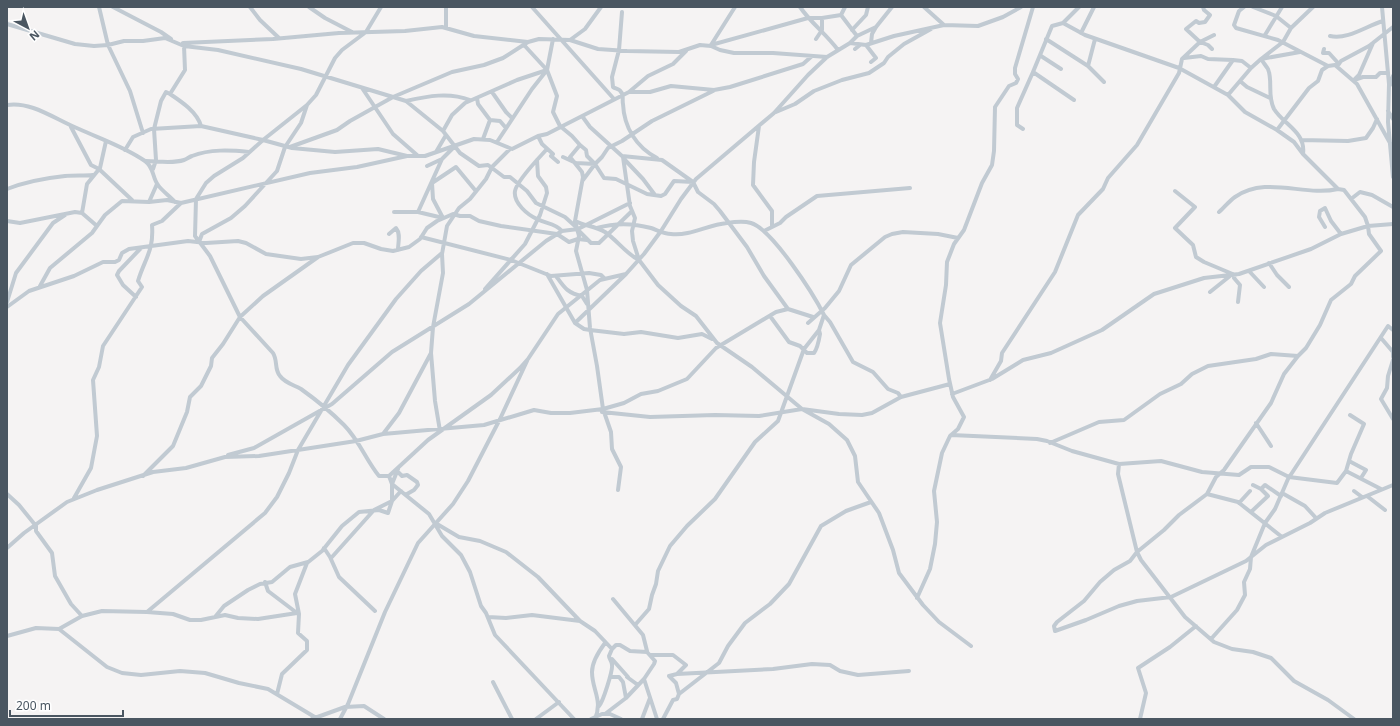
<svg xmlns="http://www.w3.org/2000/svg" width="1400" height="726" viewBox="0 0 1400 726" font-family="'Noto Sans',sans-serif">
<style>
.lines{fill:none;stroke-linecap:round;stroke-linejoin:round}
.minor{stroke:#c1cad2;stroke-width:4}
</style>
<rect width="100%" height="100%" fill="#f5f3f3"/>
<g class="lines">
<path class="minor" d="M99,7L108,45L130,91L143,133
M113,7L161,32L171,39
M250,7L260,20L279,38
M309,7L325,18L352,32
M446,7V28
M532,7L614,99
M800,7C811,23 826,34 838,50
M845,7L841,15L857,36
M924,7L944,25
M1244,7L1239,11L1234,25L1236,28L1278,40L1328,66L1335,65L1357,84L1390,143L1393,145
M1253,7L1276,16L1291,28L1313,7
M1382,7L1389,84L1388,122L1393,177
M622,12L619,50L612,77L613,87C616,89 620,89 621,92C624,95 622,100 623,104C624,127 636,147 657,158
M1063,23L1085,35L1179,68L1228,95L1245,112L1277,130L1294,142L1303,154L1338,189L1344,190L1365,217L1368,226L1393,224
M7,24L75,44L94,46L108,45L124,41H143L165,38L184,46L218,50L301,69L393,97L452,72L484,65L503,58L528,42L539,39L570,40L598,49L627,51L679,52L700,45L711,46L720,50L734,53H773L827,57
M1291,28L1283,42L1261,59C1263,62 1266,66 1268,69C1273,81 1267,95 1274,109C1284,125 1306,132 1303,154
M852,30L866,15L868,7
M1081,33L1094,7
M1265,35L1282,7
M1330,36C1348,40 1366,26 1383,21
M553,39L547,70L557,96L553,112L560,126L572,136L580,145L570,157L582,172L583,177L575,221L579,236L576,251L587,290L590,328L597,366L603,409L611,432L612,449L621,467L618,490
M816,39L822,30V18L841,15
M1046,39L1088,66L1104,82
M570,40L585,29L601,7
M1200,42L1214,35
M1200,42L1208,45L1212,49
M183,43L273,39L339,33L405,31L442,27L474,36L528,42
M850,43L857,36L876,27L892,7
M871,43L872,34L876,27
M1373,43L1359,75L1354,80L1363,77H1376L1380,73H1388
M711,45L808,18H822
M711,45L735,7
M866,45L876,58L871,62
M855,49L860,45
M1324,49L1323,53H1329L1339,64L1341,61L1369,46L1393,27
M1041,56L1061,69
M1184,58L1201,56L1208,59L1233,60
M1088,66L1095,39
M1240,81L1247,87L1270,98
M1390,85L1393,76
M1214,87L1233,60L1242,61L1251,68L1261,59L1300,52
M362,88L393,134L417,155
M492,92L506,112L512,118
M629,92H650L671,86L714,90L730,87L803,64L812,56
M170,94C182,102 197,112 201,126
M1228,95L1251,68
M477,98L478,104L490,120L500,121L506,128
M1074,100L1033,72L1052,26L1063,23L1079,7
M406,101C428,96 449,92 470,100
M7,105C32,101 56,120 79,129C101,139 125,147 145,161C154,167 152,177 158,185C162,191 170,196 175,202
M1388,111L1393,119
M776,112L795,104L814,91L842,80L869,73L884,63L888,57L904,44L931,29
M582,116L590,127L622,156L662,160L693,182L698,192L714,204L720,211L747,247L764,276L788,309L813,317
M759,126L754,162L753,185L772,211V227
M71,127L91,165L99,169L132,200
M1023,129L1017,125V108L1033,72
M1277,130L1309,88L1318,81L1322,70L1328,66
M443,131L452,115L465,103L517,80L547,70
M538,136L542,144L553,154L551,156L558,162
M483,139L490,120
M1301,140L1348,141L1366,138L1373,128L1377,119
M497,142L532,89L547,70L524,45
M580,145L586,150L587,156L595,164L583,180
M290,147L337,130L350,121L393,97L406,101L443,131L460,153L479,166L488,165L504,177H510L527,191L536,203L565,217L576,227
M547,149C539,158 517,180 515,191C513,203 528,215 537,219C547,224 555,223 562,231L578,229L630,203
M125,150L133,137L151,129L201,126L263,140L307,105
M436,152L446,135
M407,156L378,149L335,152L292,148L263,140L243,158L214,176L206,183L196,199L195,236L210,256L240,317L273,353C278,361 274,369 280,376C285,383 294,385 301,389C315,399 331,412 344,425C359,440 366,460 379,476H389L428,440L491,395L520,368L528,359L558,314L600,280L626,274
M563,157L576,163L595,164L604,178L616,179L647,194L661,196L665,194L674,181L693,182
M625,160L643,179L655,195
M146,161C158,161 172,164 184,160C187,159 189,157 192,156C210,149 230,150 249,152
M595,164L602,157L608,148L622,141L652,121L713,91
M427,166L442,159L454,147
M153,169L156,160L154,129L161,101L166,92L170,94L185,70L184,46
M7,189C25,182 46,178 65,176C75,175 84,176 93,175
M1175,191L1195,207L1175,228L1193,245L1196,257L1204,262L1235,275L1234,278L1240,285L1238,302
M1351,199L1360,192L1372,195L1393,207
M149,202L157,184
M394,212H418L443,218
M418,212L442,159
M1219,212C1224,208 1229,201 1235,197C1267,175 1304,197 1338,189
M82,213L87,184L100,168L106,141
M443,218L433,199L432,183L456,167L475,190
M7,221L20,223L75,212L82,213L97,226L105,215L122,201L149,202L167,200L181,203L310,173L357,167L407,156H425L474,139L490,140L512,149L538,136L547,134L629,92L648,76L673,64L686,51
M575,221C585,226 595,226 605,232C617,240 625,253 639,260L633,241L632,231L635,218L630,206L623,157
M1325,227L1319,217L1320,211L1325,208L1331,221L1341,234
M597,228C614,223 633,223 651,228C657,230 664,234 671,234C691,236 707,225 727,223C734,222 744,221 751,223C772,229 814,295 824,315L819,330L804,349L778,421L755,442L715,499L687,526L670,546L658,571L656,584L652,595L649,609L635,625
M579,231L591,243H599L632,211
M764,231L780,223L786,217L817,196L910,188
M389,234L396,228C401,234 398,242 398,250
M421,237L511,260L551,276L589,273L601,275L604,278
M199,242L202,234L231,218L245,206L277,171L285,147L301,123L307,105L316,95L335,58L342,50L366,32L381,7
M639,260L658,285L681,306L696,316L717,343L752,367L802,409L829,424L847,440L855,456L858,482L879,513L893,550L899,573L923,605L939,622L971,646
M1269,263L1277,275L1289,287
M1249,271L1264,287
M547,274L575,323L626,274L644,254L661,231L681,199L696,179L774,113L808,75L827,57L850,43L866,45L894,36L944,25L978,26L1003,17L1021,7
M556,276C564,287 567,293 582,296L587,304
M40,286L50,268L92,233L97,226
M485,289L525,244L540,215L547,193L546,187L538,176L537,160
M1210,292L1230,276
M136,297L123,285L117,275L119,271L141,248
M7,302L16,273L53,223L65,215
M7,307L29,291L74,276L103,262H115L119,260L122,253L129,249L188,241L206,243L238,241L246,243L266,254L301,259L318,257L353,243H364L381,249L393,251L409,247L420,239L427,228L437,221L453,214L460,216H470L479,221L501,226L557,234L569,242L578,239L587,240
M770,316L789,342L800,346L807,353H814C817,349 819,340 820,334L819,330
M575,323L584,329L590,330L624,334L641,332L678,338L702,334L712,339
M808,323L825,308L839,291L851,265L885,237L892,234L903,232L938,234L958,238
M1381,338L1393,352V357
M1298,356L1284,374L1271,403L1224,470L1216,477L1207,494L1179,515L1164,530L1137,552L1130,561L1114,570L1100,582L1084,601L1057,622L1054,626L1055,631L1086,620L1119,606L1137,601L1171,597L1246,561L1266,545L1310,523L1325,513L1393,485
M1393,360L1388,376L1387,388L1381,399L1393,419
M990,380L1001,361L1002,353L1055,272L1078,215L1103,189L1108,178L1137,145L1179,73L1182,59L1200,42L1186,29L1196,21L1199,23L1205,22L1210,15L1204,10L1203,7
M952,394L992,379L1023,360L1051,353L1102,330L1154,294L1204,278L1239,274L1311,249L1341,234L1368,226L1369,234L1381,251L1355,276L1351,284L1331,300L1320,325L1306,348L1298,356L1271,354L1256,359L1208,366L1192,374L1181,384L1160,394L1124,420L1099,422L1050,443
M901,397L950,384
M602,412L650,417L715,415L759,416L802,409L839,414L862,415L872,413L901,397L898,393L888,389L873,372L853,362L830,322L824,315
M1350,415L1364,424L1351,454L1346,471L1381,489
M1256,423L1271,446
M440,431L435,401L431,353L433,327L443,273L442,254L447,226L459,208L470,199L486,179L492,167L510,149
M383,434L399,413L431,353
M951,435L1037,439L1047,441L1072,451L1119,464L1161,461L1202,472L1239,475L1251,467H1269L1289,477L1337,483L1346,471
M228,455L254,448L332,404L392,352L469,304L546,241L562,231
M1349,461L1366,470L1361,478
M1119,464L1118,474L1137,552L1141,560L1185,617L1214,642L1232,649L1253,652L1271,658L1294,681L1328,700L1354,719
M397,471L402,476L407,475L417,482L418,485L414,490L407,494
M143,476L173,446L187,412L190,397L201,386L211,366L212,358L223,344L240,317L263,296L318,257
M389,476L392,484L429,514L442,536L461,555L470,572L481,606L486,613L495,635L574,719
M1261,489L1265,485L1281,496
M1354,491L1362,497
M1282,493L1305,506L1316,518
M7,494L19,505L36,526V531L52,553L55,576L71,604L82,616
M1207,494L1238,502L1282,537
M1367,496L1385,510
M74,498L91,468L97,436L93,380L99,367L103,346L142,287L138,281C145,258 154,251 152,225L162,221L181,203
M1239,503L1250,491
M1251,512L1268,496L1261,489L1253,485
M437,524L459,537L480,541L506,552L538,577L580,621
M7,548L24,533L67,502L97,490L153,472L186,468L225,457L259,456L356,441L383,434L484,425L534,410L551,413H570L603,409L624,403L641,394L658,391L687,379L716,348L776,312L788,309
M324,548L330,557H332L374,510L392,501V484L398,469
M330,557L339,577L375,611
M265,582L268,591L297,613
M917,598L930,569L935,544L937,522L934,491L942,453L950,436L958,429L964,417L953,397L949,379L940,323L946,285L947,262L954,244L964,230L982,183L992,165L994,151L995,107L1009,86L1016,83L1018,79L1015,74V68L1033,7
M613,599L643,635L647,651
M147,612L265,513L277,497L289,473L298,450L348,365L396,299L421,271L442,253
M215,617L224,606L248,590L260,584L272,582L290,567L308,562
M488,617L506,618L532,615L580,621L595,631L612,649L616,645H620L630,651L647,652L655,661L654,664L644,679L626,698L605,714
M59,629L82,616L102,611L147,612L173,614L190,620H201L225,615L238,618L258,619L297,613
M7,636L36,628L59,629L107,667L122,673L141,675L180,671L205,673L239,683L268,689L318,719
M1211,639L1237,610L1245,595L1244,582L1250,569L1251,557L1265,523L1275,509L1288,479L1388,326L1393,330
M650,655H673L686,665L677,674L669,676L676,683L679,694L677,699L673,700L663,719
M612,659L628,677
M677,674L773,669L812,664L830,665L840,671L858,675L909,671
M611,677H619L623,682L626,698
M627,677L638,685
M644,679L657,719
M493,682L512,719
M277,694L282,674L307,650V641L298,633L299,614L295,594L307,563L322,551L342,526L359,512L379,510L388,513L392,501L401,491
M679,694L719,663L728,646L745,623L770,604L789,584L821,526L846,511L871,502
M599,706C603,702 613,670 612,665C612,661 609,659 609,656L612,649
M312,719L345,707L364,706L384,719
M340,719L348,704L385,612L418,543L453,504L468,481L500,419L527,361
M536,719L559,702
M591,719L602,714H610L621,719
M595,719C603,700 592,690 592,672C592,662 599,651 605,643
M642,719L650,698
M1140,719L1146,693L1138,668L1170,647L1196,626"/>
</g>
<rect width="1400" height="726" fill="none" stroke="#4a5661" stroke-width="16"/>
<g transform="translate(28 28) rotate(139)" stroke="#ffffff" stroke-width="3" paint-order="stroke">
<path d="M0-3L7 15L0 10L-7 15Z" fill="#4a5661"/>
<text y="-6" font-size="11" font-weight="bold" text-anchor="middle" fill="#4a5661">N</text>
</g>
<path d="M10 710v6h113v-6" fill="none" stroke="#4a5661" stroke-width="2"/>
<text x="16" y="710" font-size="12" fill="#4a5661" stroke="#ffffff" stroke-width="3" paint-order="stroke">200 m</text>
</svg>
